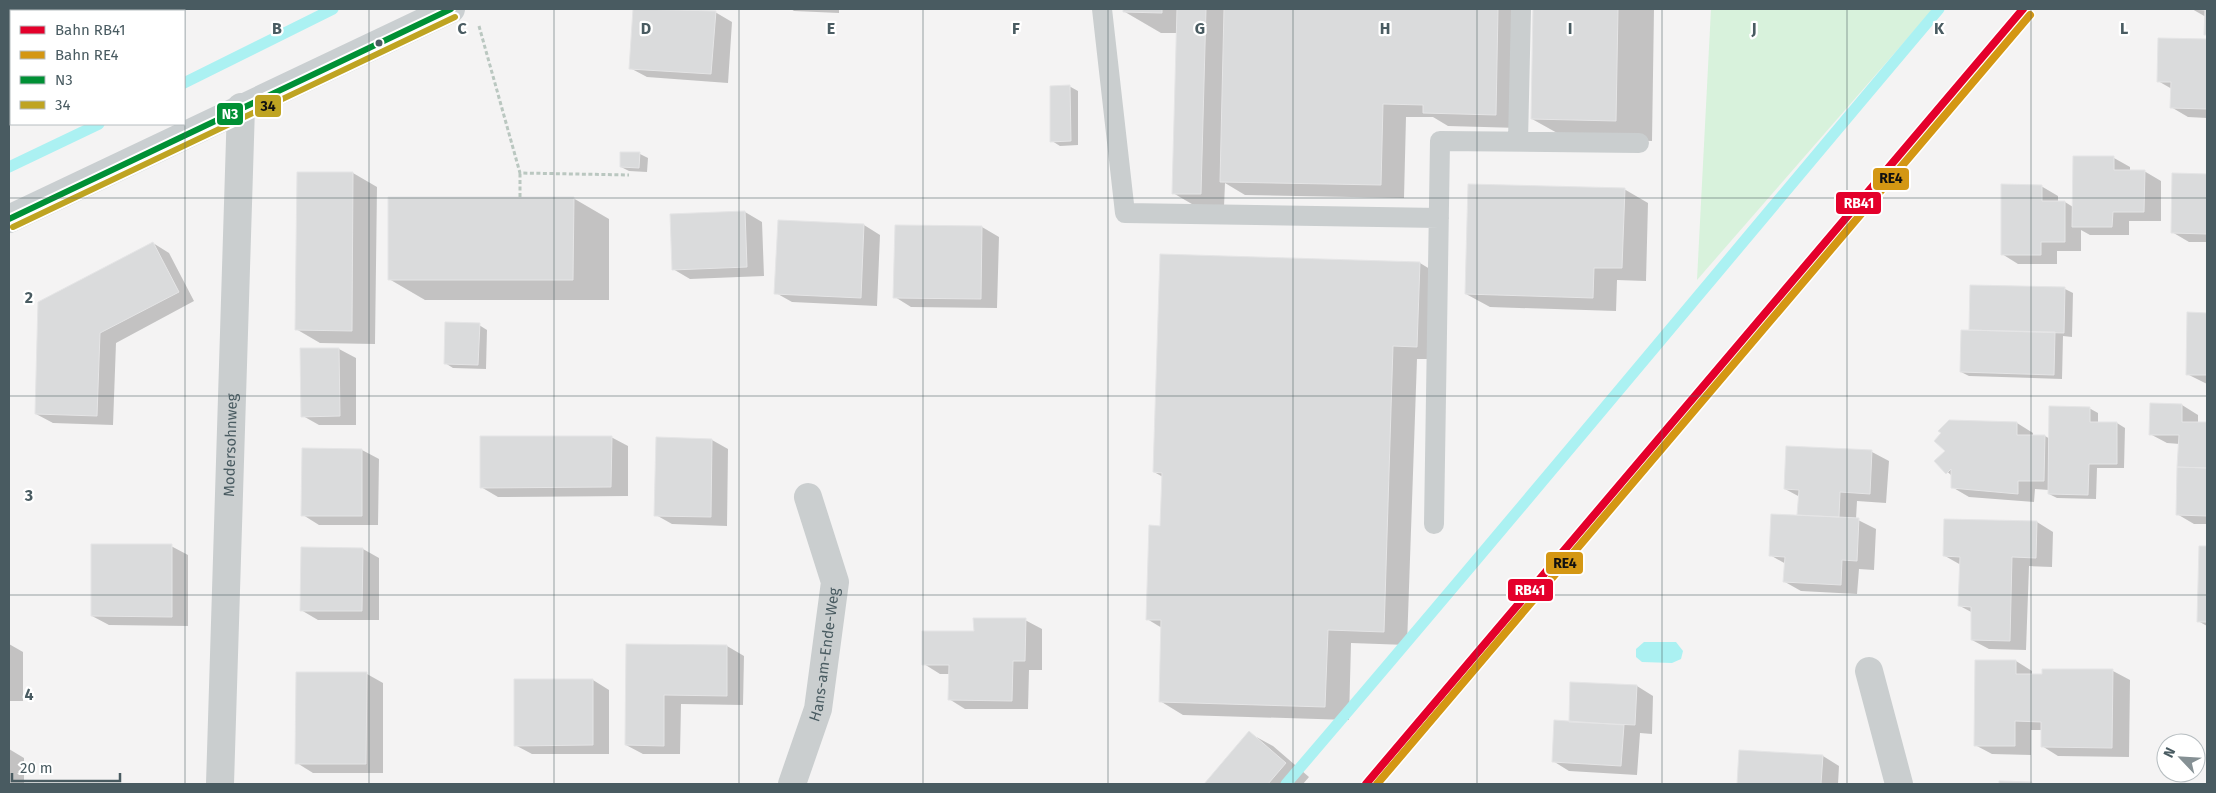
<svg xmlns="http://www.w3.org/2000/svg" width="2216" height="793" viewBox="0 0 2216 793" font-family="'Fira Sans',sans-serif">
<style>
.green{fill:#d8f2dc}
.water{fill:#abf1f2}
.shadow{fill:#0003}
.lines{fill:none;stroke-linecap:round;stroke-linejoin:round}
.stream{stroke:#abf1f2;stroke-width:11}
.building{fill:#dadbdc;stroke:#e5e5e6}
.path{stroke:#bac7c0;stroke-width:3;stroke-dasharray:4 2.5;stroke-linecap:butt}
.lane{stroke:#cacecf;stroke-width:20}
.street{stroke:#cacecf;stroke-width:28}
.secondary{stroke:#cacfd1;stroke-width:28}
.bus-1-casing{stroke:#fff;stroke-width:10}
.bus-2-casing{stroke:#fff;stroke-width:10}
.bus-1{stroke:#009035;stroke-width:6}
.bus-2{stroke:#bfa422;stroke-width:6}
.rail-1-casing{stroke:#fff;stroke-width:11}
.rail-2-casing{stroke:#fff;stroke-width:11}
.rail-1{stroke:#e4002b;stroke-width:8}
.rail-2{stroke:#d49713;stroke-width:8}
.grid{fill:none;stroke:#495b61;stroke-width:1;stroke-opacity:0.55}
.bus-dot{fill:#495b61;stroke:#fff;stroke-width:2}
.labels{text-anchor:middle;stroke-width:4.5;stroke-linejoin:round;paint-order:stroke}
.street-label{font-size:15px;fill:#495b61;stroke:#fff}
.grid-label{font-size:16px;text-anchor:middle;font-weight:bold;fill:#495b61;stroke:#fff;stroke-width:4.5;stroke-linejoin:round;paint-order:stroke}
.line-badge{stroke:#fff;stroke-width:2}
.badge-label{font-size:14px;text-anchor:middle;font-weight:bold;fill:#fff}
.pale-badge-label{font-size:14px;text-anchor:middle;font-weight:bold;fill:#111}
</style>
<rect width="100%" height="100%" fill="#f4f3f3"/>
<path class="green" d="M1711,9H1933L1697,280Z"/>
<path class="water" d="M1644,642H1676L1683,651L1681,659L1672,663L1642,662L1636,657V649Z"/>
<path class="shadow" d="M634,9L715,12L732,22L728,83L647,77L630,68Z
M791,9H839V13L794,11Z
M1125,9H1522L1519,128L1448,126L1433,117H1406L1404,198L1245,195L1225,183L1224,207H1197L1173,193L1177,33H1161L1125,12Z
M1534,9H1654L1652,141L1568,139L1532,119Z
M2192,9H2207V36L2205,34L2206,17Z
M2159,39L2207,41V118L2188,117L2171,107L2172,89L2158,81Z
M1069,86L1078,91V145L1060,146L1052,141Z
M640,154L648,158L647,172L629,171L621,167Z
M2114,158L2130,167V171H2144L2161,181V221H2129V235H2090L2081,230V251H2057V264H2018L2002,254L2041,186L2058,196V202H2065L2073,207Z
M353,173L377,187L375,344L320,343L296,329Z
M2173,175H2207V242H2189L2172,232Z
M1624,189L1648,203L1646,281L1617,280L1616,311L1490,307L1466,294Z
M573,198L609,219V300H425L389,279Z
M745,212L762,222L764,276L690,279L673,269L672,215Z
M864,225L880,235L877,306L792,302L776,293Z
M982,227L999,237L997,308L911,307L895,297Z
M153,243L169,253L194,301L116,343L113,425L53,423L36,414Z
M1420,263L1443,277L1440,359H1417L1407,645L1351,643L1349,720L1183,715L1160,701L1162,628L1147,619L1161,527L1163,477L1154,472Z
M1972,286L2065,289L2073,293L2072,337L2063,336L2062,379L1969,376L1961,372L1970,331Z
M2188,314H2207V384L2187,374Z
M479,325L487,330L486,369L453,368L445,363Z
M302,349H339L356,358V425H319L303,416Z
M2182,405L2198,415V423L2207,424V524H2194L2177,514L2180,444L2167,443L2150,434Z
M2089,408L2098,413V423H2117L2125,428L2124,468H2097L2096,499L2057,498L2049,494V490L2035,489L2034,502L1969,497L1952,487V476L1936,461L2017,423L2033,433V436H2045L2050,439Z
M611,437L628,446V496L498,497L481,487Z
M712,440L728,449L727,526L672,524L656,515Z
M1787,448L1872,452L1889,461L1886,503L1857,501L1856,519L1876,529L1874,570L1859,569L1857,594L1801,591L1785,582L1786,564L1770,555L1799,516L1800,497L1785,489Z
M303,449L362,450L379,459L378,525H319L303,515Z
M2037,522L2053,532L2052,567L2029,566L2026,650L1989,649L1972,640L1973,613L1960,606L1961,565L1945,556Z
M171,546L188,555V626L109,625L92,616Z
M2200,548H2207V626L2198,621Z
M363,549L379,558V620H318L301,610Z
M1025,620L1042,629V670H1029L1028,709H965L949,699L950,674H940L924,664L975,633Z
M9,644L23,652V701H9Z
M627,645L727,646L744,656L743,705L681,704L680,754H643L626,745Z
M2016,661L2032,671V676L2113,671L2130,680L2129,757L2058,756L2042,746V730H2031V755L1992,754L1975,745Z
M367,674L383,683V773H313L297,763Z
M593,680L609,690V754H532L515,745Z
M1637,686L1653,696L1652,734L1640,733L1637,775L1569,771L1553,761L1570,724Z
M1249,733L1273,746L1309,777L1303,784H1206Z
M9,749L24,758V784H9Z
M1740,752L1823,756L1839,766L1838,784H1738Z"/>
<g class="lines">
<path class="stream" d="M184,83L333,9
M9,167L99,124
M1286,784C1506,528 1721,267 1939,9"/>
</g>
<path class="building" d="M633,9L716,11L711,74L629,69Z
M1123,9H1162V13L1123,12Z
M1177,9H1206L1201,194H1172Z
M1224,9H1498L1496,115L1423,113V105L1383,104L1381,185L1220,182Z
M1533,9H1618L1616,121L1531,119Z
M2191,9H2207V35H2204L2205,10Z
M2158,38L2207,39V109L2170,108L2171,82H2157Z
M1070,85L1071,141L1050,142V86Z
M620,152H640L639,168L620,167Z
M2073,156H2114V170H2145L2144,212H2113L2112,227H2072Z
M297,172H353L352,331L295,330Z
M2172,173L2207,174V234L2171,233Z
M1468,184L1625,188L1622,268H1594L1593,298L1465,294Z
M2001,184L2042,185V201H2065V242H2041V255H2001Z
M388,197H574L573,280H388Z
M745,211L747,267L672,270L670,214Z
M778,220L864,224L861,298L774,294Z
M895,225L982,226L981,299L893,298Z
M153,242L179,292L100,333L97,416L35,414L38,302Z
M1160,254L1420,262L1417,347L1393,346L1384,632L1328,630L1325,707L1159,702L1161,620H1146L1149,525L1160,526L1162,473L1153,472Z
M1970,285L2065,287L2064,333L1969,330Z
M2187,312L2207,313V375H2186Z
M445,322L480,323L478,365L444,364Z
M1961,330L2055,332L2054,375L1960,372Z
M300,348H339L340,416L301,417Z
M2150,403L2182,404V422H2207V468L2177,467L2179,435H2149Z
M2049,406L2090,407V422H2117V464H2089L2088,495L2048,494Z
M1949,420L2017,422V435H2045L2044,481H2018V494L1951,488V469L1946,474L1934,461L1945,451L1934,441L1941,433L1938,431Z
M480,436H612L611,487L480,488Z
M656,437L712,439L711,517L654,516Z
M1786,446L1872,450L1870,494L1840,492L1839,517L1797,515L1799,490L1784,489Z
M302,448L362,449V516H301Z
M2177,467L2207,468V516L2176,515Z
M1771,514L1859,518L1857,561L1842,560L1841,585L1783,582L1785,557L1769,556Z
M1944,519L2037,521L2036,558L2012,557L2010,641L1971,640V607L1958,606L1960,557L1943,556Z
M91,544H172V617L91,616Z
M2199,546H2207V622H2197Z
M301,547L363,548L362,611H300Z
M973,618H1026L1025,661H1013L1012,701L948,700L949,665H922V631H974Z
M626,644L727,645V696L664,695V746L625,745Z
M1975,660H2016V674H2042V669H2113L2112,748L2041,747V722L2015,721V746H1974Z
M296,672H367L366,764H295Z
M514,679H593V745L514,746Z
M1570,682L1637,685L1635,725L1569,722Z
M1554,720L1624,725L1621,766L1552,762Z
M1249,731L1286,763L1268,784H1204Z
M1739,750L1823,755L1821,784H1737Z
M1999,781L2032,782V784H1999Z"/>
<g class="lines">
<path class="path" d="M479,26L520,173L629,175
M520,197V173"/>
<path class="lane" d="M1102,9L1125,213L1439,218
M1518,141L1521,9
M1434,524L1440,141L1639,143"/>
<g class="street">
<path d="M1869,671L1899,784"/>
<path id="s1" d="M220,784L241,107"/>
<path id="s2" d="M792,784L818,709L835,582L808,497"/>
</g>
<path class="secondary" d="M9,219L451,9"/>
<defs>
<path id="bus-1" d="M9,219L451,9"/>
<path id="bus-2" d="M13,227L455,17"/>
</defs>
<use href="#bus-1" class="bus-1-casing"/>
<use href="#bus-2" class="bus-2-casing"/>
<use href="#bus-1" class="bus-1"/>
<use href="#bus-2" class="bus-2"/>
<defs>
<path id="rail-1" d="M1366,784L2023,9"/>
<path id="rail-2" d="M1377,784L2030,15"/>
</defs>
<use href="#rail-1" class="rail-1-casing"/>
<use href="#rail-2" class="rail-2-casing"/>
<use href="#rail-1" class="rail-1"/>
<use href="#rail-2" class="rail-2"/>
</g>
<path class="grid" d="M185,9V784M369,9V784M554,9V784M739,9V784M923,9V784M1108,9V784M1293,9V784M1477,9V784M1662,9V784M1847,9V784M2031,9V784M9,198H2207M9,396H2207M9,595H2207"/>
<circle class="bus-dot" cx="379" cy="43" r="4.5"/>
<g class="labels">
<g class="street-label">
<text dy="5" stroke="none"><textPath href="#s1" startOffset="339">Modersohnweg</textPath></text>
<text dy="5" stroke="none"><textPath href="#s2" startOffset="134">Hans-am-Ende-Weg</textPath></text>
</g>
</g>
<g class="grid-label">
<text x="277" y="34">B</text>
<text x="462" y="34">C</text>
<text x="646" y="34">D</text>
<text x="831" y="34">E</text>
<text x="1016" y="34">F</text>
<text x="1200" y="34">G</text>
<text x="1385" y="34">H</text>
<text x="1570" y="34">I</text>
<text x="1754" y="34">J</text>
<text x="1939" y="34">K</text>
<text x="2124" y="34">L</text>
<text x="29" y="303">2</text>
<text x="29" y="501">3</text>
<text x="29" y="700">4</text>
</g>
<g class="line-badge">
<rect x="254" y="94" width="28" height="24" rx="5" fill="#bfa422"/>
<rect x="216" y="102" width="28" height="24" rx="5" fill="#009035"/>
<rect x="1872" y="167" width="38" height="24" rx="5" fill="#d49713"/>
<rect x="1835" y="191" width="47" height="24" rx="5" fill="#e4002b"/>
<rect x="1545" y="551" width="39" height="24" rx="5" fill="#d49713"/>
<rect x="1507" y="578" width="47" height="24" rx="5" fill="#e4002b"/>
</g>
<g class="badge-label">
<text x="230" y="119">N3</text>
<text x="1859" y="208">RB41</text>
<text x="1530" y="595">RB41</text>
</g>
<g class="pale-badge-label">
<text x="268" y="111">34</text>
<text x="1891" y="183">RE4</text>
<text x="1565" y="568">RE4</text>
</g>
<rect width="2216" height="793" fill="none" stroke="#495b61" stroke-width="20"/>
<rect x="10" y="10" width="175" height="115" fill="#ffffff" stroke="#b6bdc0"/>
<rect x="20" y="26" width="25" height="8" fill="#e4002b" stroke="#b6bdc0"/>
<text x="55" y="35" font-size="15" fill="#495b61">Bahn RB41</text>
<rect x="20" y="51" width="25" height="8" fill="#d49713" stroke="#b6bdc0"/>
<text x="55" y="60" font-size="15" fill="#495b61">Bahn RE4</text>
<rect x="20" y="76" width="25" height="8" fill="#009035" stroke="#b6bdc0"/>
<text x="55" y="85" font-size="15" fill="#495b61">N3</text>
<rect x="20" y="101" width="25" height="8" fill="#bfa422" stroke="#b6bdc0"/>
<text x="55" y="110" font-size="15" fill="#495b61">34</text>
<g transform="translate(2181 758) rotate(295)"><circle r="24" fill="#ffffff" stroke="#b6bdc0"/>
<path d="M0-4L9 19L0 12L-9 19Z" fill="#859094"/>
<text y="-8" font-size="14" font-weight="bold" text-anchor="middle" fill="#495b61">N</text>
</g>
<path d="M12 773v8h108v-8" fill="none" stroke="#495b61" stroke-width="2.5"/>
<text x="20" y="773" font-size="15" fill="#495b61" stroke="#ffffff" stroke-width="4" paint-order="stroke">20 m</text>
</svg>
